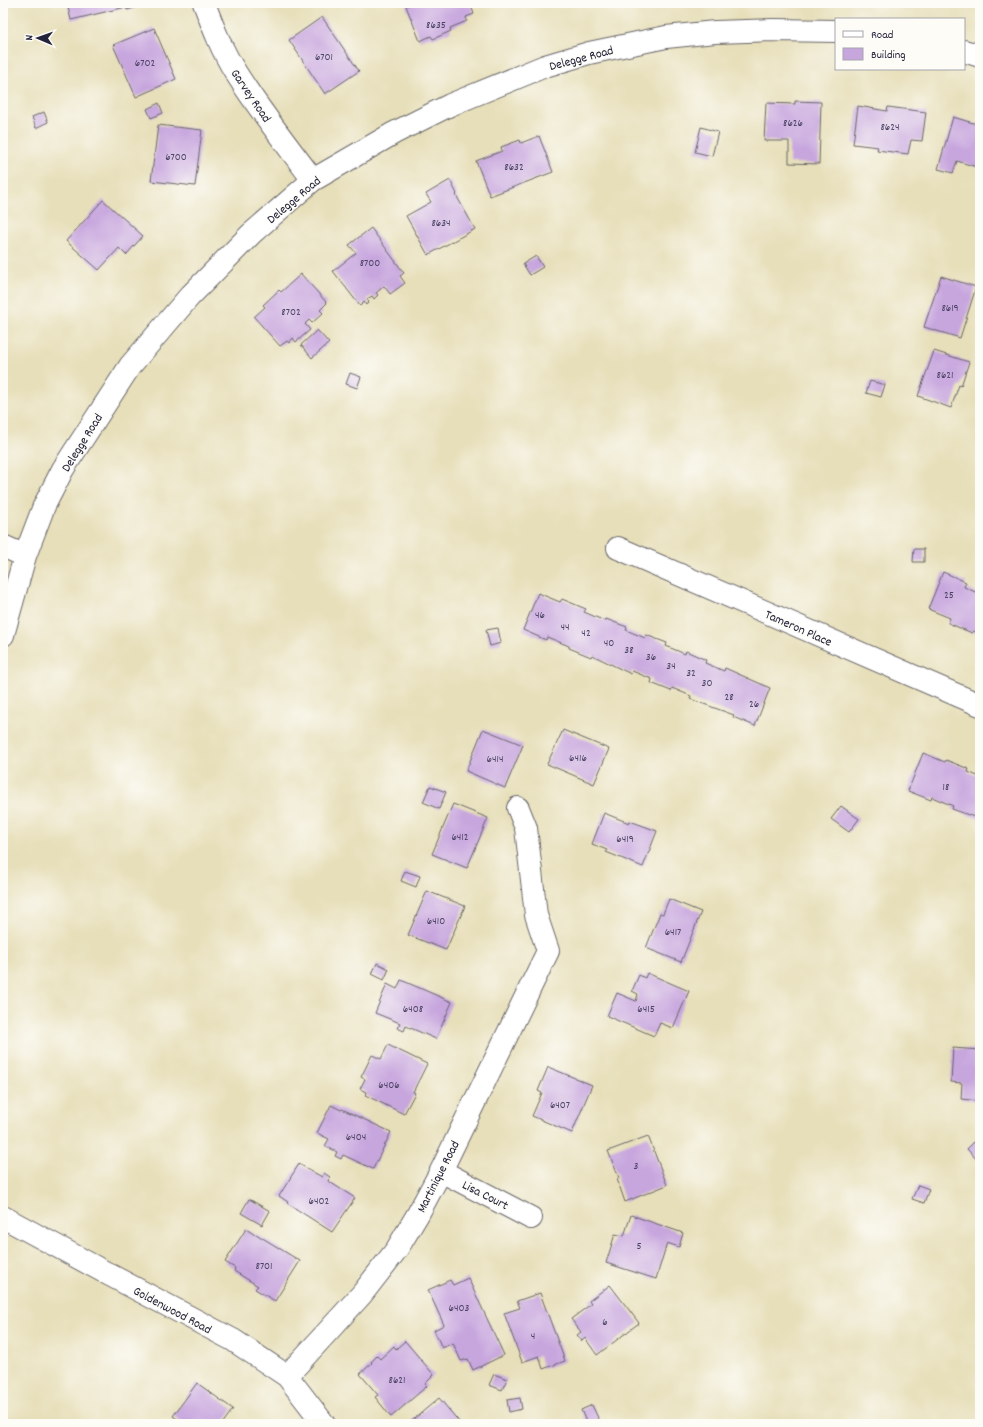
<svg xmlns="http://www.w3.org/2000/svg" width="983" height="1427" viewBox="0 0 983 1427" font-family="Dekko,sans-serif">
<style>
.building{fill:#c7a6de}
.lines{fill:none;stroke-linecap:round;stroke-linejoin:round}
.minor-casing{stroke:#676467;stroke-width:24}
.minor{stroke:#fff;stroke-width:22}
.labels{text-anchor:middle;stroke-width:3;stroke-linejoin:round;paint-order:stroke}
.number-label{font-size:11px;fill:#4b4364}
.street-label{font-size:13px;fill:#22223b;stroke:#fdfcf7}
</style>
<rect width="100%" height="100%" fill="#fdfcf7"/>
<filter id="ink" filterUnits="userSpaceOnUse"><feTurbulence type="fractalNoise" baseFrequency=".025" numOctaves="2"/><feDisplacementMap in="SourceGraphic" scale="8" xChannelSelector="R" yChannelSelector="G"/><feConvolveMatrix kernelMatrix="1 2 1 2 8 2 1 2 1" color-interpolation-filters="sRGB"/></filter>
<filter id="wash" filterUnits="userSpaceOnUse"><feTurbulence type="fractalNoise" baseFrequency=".012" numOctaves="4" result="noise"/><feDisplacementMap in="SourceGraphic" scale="16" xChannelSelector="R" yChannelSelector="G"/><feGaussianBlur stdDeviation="0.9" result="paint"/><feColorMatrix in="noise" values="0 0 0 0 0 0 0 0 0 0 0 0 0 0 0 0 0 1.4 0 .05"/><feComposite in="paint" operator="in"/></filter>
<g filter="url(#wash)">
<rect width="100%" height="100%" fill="#e7dfba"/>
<g id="blocks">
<path class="building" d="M67,3H141V6L127,10L126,7L71,20Z
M414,3H460L461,5L470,3L474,14L466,17L467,21L450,28L451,31L433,39L431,36L420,41L406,6Z
M322,17L359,71L325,94L289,40Z
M154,28L176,79L136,97L113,45Z
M795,101L821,102L819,164L789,163V141H764L766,103L795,104Z
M159,103L163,113L151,118L147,109Z
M858,106L887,111L888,107L926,112L922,141L911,140L908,154L877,150L878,147L853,144Z
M44,112L48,122L36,128L32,117Z
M953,117L980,125V168L957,161L953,173L938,169Z
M158,125L202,130L195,186L151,181Z
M701,127L718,132L712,156L695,152Z
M539,136L553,172L490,196L476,161L502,151L501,147L520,140L521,143Z
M450,180L457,194L456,195L475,229L428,255L406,216L431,202L426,194Z
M103,200L143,236L126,255L119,248L99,270L66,241Z
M371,228L404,273L400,276L405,283L390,294L384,286L376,293L378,295L374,299L372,296L367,299L369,302L366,305L364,302L360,306L333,271L356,253L349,245Z
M536,256L543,267L530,275L523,264Z
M301,274L327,303L320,310L323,313L312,323L309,320L305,324L310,330L296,342L293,338L289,343L287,341L280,346L254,317L265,307L263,305L279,290L281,292Z
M941,276L976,287L960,338L924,327Z
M317,330L329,343L312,358L301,345Z
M934,351L969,362L961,386L959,385L951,408L918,396Z
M350,373L361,377L357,388L346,384Z
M870,381L885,385L881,397L866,393Z
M914,549H924V562H913Z
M943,572L966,582L964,587L980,594V634L973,631L972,633L948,623L950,618L928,609Z
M538,593L560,602L562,599L586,609L584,612L605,621L606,619L627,627L626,630L645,638L646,635L667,643L666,646L685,654L686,651L706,660L705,663L724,671L725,668L770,688L755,726L733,717L734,715L690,699L691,696L672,688L671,691L651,683L652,679L632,671L631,674L592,655L591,657L569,648V646L547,637L546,640L523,630Z
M498,628L501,643L490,646L486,630Z
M483,729L523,745L505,788L466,771Z
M563,730L609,749L594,784L547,764Z
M923,753L945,762L946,760L969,769L968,772L980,777V819L952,809L953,806L932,797L931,800L908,791Z
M430,786L446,792L439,809L423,802Z
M453,804L488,818L467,868L432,854Z
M841,806L859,819L849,832L831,819Z
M604,813L629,823L630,821L657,831L643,867L606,852L607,850L592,844Z
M405,871L420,876L416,887L401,881Z
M427,891L465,906L446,950L408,935Z
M669,899L701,912L681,962L646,948L660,913L663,914Z
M377,963L389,969L384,980L372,974Z
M647,973L689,991L673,1028L660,1023L654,1036L607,1016L617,993L636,1001L638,994L632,991L639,975L645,978Z
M401,980L452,1002L436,1039L406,1026L404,1031L397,1028L400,1023L375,1013L387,984L397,989Z
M388,1045L427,1064L413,1092L415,1093L404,1114L365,1095L366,1092L360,1089L365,1079L361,1077L372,1055L381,1059Z
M953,1048L980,1050V1101L961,1099L962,1083L951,1082Z
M548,1067L592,1085L572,1133L532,1116L542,1093L538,1091Z
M331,1105L341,1110L342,1109L391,1132L373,1169L343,1155L341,1159L335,1156L337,1152L325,1146L329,1139L317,1133Z
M648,1136L667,1185L625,1202L617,1179L619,1178L608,1151Z
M980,1136V1163L967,1149Z
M299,1164L322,1177L324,1173L330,1177L328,1181L355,1198L332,1232L287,1203L288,1202L279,1196Z
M918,1185L929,1189L924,1203L912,1199Z
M249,1199L270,1211L262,1225L241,1213Z
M631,1215L683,1233L679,1247L667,1243L656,1279L606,1263L615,1234L624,1236Z
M246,1229L255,1235L256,1234L300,1261L275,1301L255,1289L258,1286L234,1271L235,1268L225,1262Z
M468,1278L504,1355L473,1370L468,1359L461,1361L453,1343L442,1348L434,1330L444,1325L428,1290L450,1280L453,1285Z
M610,1285L639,1323L597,1355L585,1338L582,1341L577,1335L581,1332L571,1319L591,1304L589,1301Z
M540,1293L565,1361L543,1369L539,1356L522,1362L504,1313L520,1308L517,1301Z
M405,1341L434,1375L425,1384L427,1386L391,1417L375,1397L378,1395L360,1374L372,1363L371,1362L377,1356L380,1359L394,1346L396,1349Z
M494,1374L507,1379L502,1390L489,1385Z
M197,1383L233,1409L222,1424H184L173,1416Z
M439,1398L461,1424H408Z
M520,1398L522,1409L509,1412L507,1400Z
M592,1405L599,1420L587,1424L581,1410Z"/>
</g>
</g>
<g filter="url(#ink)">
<use href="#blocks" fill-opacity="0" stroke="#676467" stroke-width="1"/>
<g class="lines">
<defs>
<path id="minor" d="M204,3C213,27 222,51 236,73C259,110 287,145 313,180
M964,51L980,56
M3,546L25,556
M618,548L980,705
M3,635L25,556L44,506L63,469L130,366L189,297L251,234L313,180L394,133L450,105L545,66L589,53L666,37L715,32L773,30L836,31
M441,1171L531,1218
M3,1217L110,1275L233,1340L287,1376L324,1424
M287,1376L362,1294L397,1249L418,1214L441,1171L548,951L536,915L526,828L518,808"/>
</defs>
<use href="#minor" class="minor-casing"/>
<use href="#minor" class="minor"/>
</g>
</g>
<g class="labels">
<g class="number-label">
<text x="436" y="28">8635</text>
<text x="324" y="60">6701</text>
<text x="145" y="66">6702</text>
<text x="793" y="126">8626</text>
<text x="890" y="130">8624</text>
<text x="176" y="160">6700</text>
<text x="514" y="170">8632</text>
<text x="441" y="226">8634</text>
<text x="370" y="266">8700</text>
<text x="950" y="311">8619</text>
<text x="291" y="315">8702</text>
<text x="945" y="378">8621</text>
<text x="949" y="598">25</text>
<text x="540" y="618">46</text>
<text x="565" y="630">44</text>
<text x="586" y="636">42</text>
<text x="609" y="646">40</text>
<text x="629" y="653">38</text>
<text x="651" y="660">36</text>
<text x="671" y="669">34</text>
<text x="691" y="676">32</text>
<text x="707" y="686">30</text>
<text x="729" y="700">28</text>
<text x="754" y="707">26</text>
<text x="578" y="761">6416</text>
<text x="495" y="762">6414</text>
<text x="946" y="790">18</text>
<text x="460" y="840">6412</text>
<text x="625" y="842">6419</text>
<text x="436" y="924">6410</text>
<text x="673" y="935">6417</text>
<text x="413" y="1012">6408</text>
<text x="646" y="1012">6415</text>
<text x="389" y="1088">6406</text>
<text x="560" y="1108">6407</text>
<text x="356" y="1140">6404</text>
<text x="636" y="1169">3</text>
<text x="319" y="1204">6402</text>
<text x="639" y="1249">5</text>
<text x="264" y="1269">8701</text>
<text x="459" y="1311">6403</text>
<text x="605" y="1325">6</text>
<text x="533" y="1339">4</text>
<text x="397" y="1383">8621</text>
</g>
<g class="street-label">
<text transform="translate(581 57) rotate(-15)" y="5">Delegge Road</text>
<text transform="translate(252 95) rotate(56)" y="5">Garvey Road</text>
<text transform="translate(293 199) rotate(-40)" y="5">Delegge Road</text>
<text transform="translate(81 442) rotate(-58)" y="5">Delegge Road</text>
<text transform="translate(799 627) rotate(24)" y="5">Tameron Place</text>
<text transform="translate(437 1176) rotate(-63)" y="5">Martinique Road</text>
<text transform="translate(486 1194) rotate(27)" y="5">Lisa Court</text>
<text transform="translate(173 1309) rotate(28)" y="5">Goldenwood Road</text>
</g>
</g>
<rect width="983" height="1427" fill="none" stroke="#fdfcf7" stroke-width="16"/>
<rect x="835" y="18" width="130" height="52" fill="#fdfcf7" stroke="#a5a5ac"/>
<rect x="843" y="31" width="20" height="6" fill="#ffffff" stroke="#a5a5ac"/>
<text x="871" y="38" font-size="12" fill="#22223b">Road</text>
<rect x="843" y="48" width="20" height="12" fill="#c7a6de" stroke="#a5a5ac"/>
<text x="871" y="58" font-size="12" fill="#22223b">Building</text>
<g transform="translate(38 38) rotate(272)" stroke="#fdfcf7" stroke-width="3" paint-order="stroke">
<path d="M0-3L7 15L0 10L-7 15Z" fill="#22223b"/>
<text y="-6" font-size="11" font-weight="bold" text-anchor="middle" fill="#22223b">N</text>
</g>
</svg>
